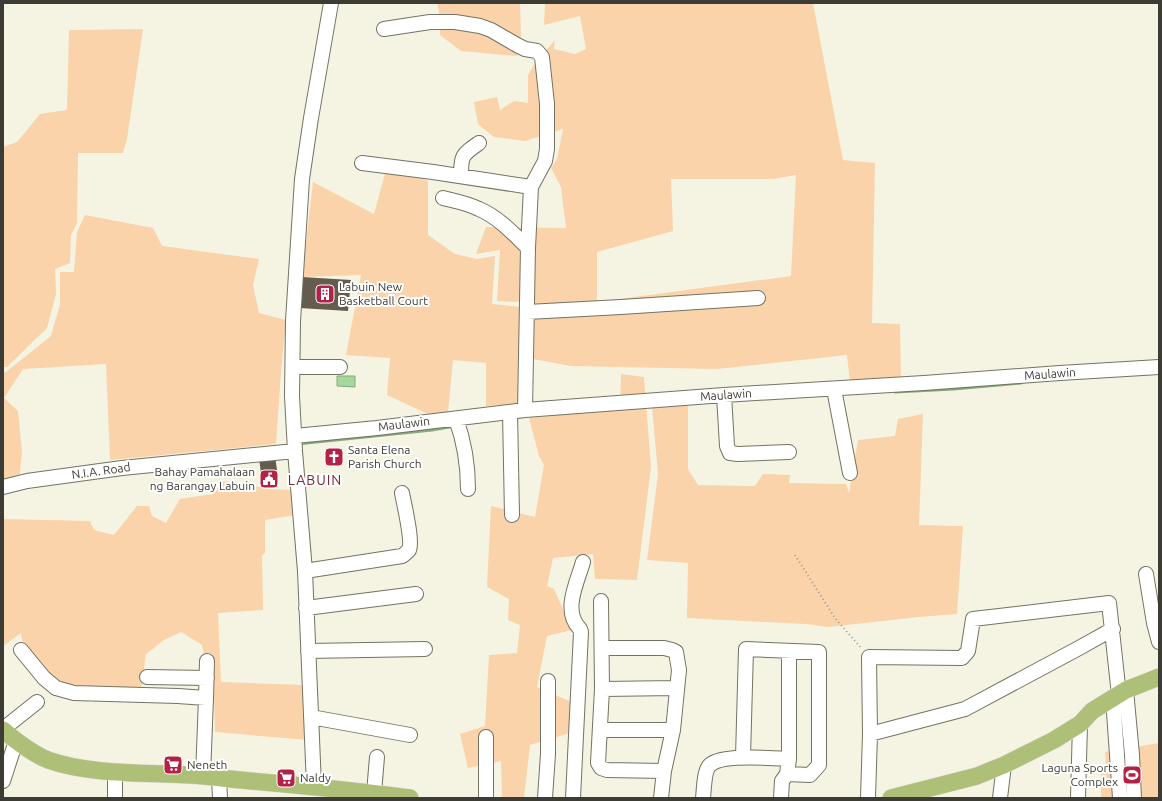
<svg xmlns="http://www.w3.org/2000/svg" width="1162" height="801" viewBox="0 0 1162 801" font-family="Ubuntu,sans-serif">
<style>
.green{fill:#fad3aa;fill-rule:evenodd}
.water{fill:#a3d99c;stroke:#84aa7d}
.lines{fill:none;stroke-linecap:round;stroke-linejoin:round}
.stream{stroke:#84aa7d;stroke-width:3}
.building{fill:#645d4f}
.minor-casing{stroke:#737363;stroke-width:16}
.major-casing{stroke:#d8d8d6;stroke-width:18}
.path{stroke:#9d9c8f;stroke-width:2;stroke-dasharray:1 3;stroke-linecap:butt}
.minor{stroke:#fff;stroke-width:14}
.major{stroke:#aebf78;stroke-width:17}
.labels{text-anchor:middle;stroke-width:4;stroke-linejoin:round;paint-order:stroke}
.poi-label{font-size:12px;fill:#3c3b34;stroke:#fff;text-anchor:start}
.street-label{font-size:12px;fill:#3c3b34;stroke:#fff}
.quarter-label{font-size:14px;letter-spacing:1px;fill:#732c38;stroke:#fff}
</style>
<rect width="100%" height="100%" fill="#f5f4e2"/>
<path class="green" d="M437,3H520L521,36L517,56L461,51L440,35L439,11Z
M545,3H813L843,160L875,163L872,323L900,324L901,379L850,383L847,355L717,369L571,366L533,359L535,295L516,302L497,301L500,250L476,254L486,227L566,228L561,187L551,168L557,159L563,129L525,141L494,137L478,124L474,102L497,97L500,110L514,101L528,103V75L535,63L555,40L554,49L575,54L586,49L580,16L544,25ZM796,175L791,276L597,302V252L673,231L671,179H773Z
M143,29L127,139L123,153H78L77,223L71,235L70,263L55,269L56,294L47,328L7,367H3V147L17,142L40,114L67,110L69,30Z
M387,166L428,181V235L455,254L477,259L495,256L492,304L521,307L519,404L486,406V363L453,360L448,412L430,415L387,395L390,358L346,355L361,275L302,277L313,182L374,214Z
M85,215L153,228L162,246L259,259L253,285L259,313L286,320L281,372L276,444L110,460L106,364L23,369L4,398L18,411L22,452L19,481L3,487V372H6L51,336L60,304V272H74L77,232Z
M621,374L644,377L651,467L637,580L595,579L593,554L553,558L547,586L554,589L572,630L547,636L537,687L574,703L570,733L530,745L524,798H502L501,761L468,768L460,734L485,726L489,655L517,653L520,625L508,620L509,599L487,587L491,506L535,517L544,465L539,456L529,418L620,409Z
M688,404V469L698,485L755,486L763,474L790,475L789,483L846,484L849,493L858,440L895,436L898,419L923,414L919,525L963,526L957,614L919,617L828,627L806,624L687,618L688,563L647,560L658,474L652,406Z
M223,481L253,485L264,489L292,490L295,515L265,520V553L262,555L263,610L218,613L221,682L305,685L307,740L215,732L213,658L204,654L202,645L181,632L164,640L146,654L141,690H80L54,681L23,644L21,633L3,646V519L90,521L94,530L114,535L137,506H149L152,516L166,523L180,499L213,494Z
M1159,743V798H1101V773L1106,772L1105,752Z"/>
<path class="water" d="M337,376H355V387L337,386Z"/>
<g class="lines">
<path class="stream" d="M895,392L954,389L1021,383
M297,444L432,430L455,426"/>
</g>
<path class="building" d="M302,277L351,280L348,311L299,308Z
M275,456L277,470L261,473L259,458Z
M274,473L275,483L263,485L262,475Z"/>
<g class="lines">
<defs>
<path id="minor" d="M384,29L430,22H455L480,26L491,30L517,45L525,49L537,51L542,57L547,104V149L545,161L531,187
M362,163L433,172L531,187L528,248L525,410
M461,176C461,155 462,155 479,143
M443,198C455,201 467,203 479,209C498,217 513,233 528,248
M527,312L621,307L758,298
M293,367H340
M834,389L850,473
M724,395L727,446L730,453L738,454L789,452
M510,412L512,515
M456,419C464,441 468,465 468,489
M295,436L377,428L525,410L724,395L924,383L1060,373L1159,367
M3,487L27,481L122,468L295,451
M305,571L402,556C404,555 407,552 409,550C413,541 404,504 402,493
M1146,574L1154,623L1159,642
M601,601L602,689L598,763L601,768L607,770L664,771
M306,608L416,594
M602,648H664L672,650L676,652L679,670L673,730L664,771L661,798
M21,650L44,678L56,688L74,693L178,696L206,698L203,776
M308,651L425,649
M147,677L207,678
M602,689L676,688
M1126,690L1132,755L1134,798
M206,698L207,661
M1113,698L1120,798
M311,717L410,735
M3,729L37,702
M601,730H673
M870,734L965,709L1079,648L1113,629
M486,737V798
M743,757L746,649L819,652V765L810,775L787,774
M115,772V798
M219,778L220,798
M3,781L16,741
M314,786L305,571L295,451L292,396L293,321L302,179L311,118L331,3
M374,793L377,757
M545,798L548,754V681
M573,798L581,632L580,629C562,611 577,583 583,562
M703,798C704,790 704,770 710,765C721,754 773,758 789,759
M781,798L782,781L787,774L789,759V651
M868,798L870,734L869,657L962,658L968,651L973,619L1109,603L1119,695
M1000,798L1004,765
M1078,798L1080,724"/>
<path id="major" d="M3,730C17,742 31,753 48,760C93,776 154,772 202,776C215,777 228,779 241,780C297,785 354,790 410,798
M891,798L977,776L1004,765L1054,740L1080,724L1092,711L1126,690L1159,677"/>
</defs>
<use href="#minor" class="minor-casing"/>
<use href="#major" class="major-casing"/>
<path class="path" d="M795,555L835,618L862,649"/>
<use href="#minor" class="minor"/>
<use href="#major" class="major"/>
</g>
<defs>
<symbol id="building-square" viewBox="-11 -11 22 22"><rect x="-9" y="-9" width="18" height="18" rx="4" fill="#b32147" stroke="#fff"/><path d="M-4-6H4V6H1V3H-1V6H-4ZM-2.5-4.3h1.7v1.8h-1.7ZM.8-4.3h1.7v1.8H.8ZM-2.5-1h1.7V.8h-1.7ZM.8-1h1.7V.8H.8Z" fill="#fff"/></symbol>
<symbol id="church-square" viewBox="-11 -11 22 22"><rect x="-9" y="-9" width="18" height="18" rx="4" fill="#b32147" stroke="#fff"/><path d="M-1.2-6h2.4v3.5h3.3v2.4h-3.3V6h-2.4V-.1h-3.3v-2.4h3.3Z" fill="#fff"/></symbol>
<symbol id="civic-square" viewBox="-11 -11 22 22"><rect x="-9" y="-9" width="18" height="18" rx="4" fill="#b32147" stroke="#fff"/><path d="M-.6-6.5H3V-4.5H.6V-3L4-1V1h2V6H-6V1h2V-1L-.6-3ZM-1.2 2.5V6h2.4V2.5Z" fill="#fff"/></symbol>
<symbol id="supermarket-square" viewBox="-11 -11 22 22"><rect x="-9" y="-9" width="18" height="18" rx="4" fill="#b32147" stroke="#fff"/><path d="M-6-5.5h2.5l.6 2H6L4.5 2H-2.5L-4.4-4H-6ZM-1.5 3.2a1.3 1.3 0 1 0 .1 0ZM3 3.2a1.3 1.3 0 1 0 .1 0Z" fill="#fff"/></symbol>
<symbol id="stadium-square" viewBox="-11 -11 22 22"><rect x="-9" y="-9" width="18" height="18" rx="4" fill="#b32147" stroke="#fff"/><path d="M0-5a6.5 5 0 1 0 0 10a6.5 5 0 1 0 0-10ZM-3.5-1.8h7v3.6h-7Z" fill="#fff"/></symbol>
</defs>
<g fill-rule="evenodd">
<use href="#building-square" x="314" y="283" width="22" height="22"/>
<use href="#church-square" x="323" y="446" width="22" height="22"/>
<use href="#civic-square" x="258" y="468" width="22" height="22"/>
<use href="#supermarket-square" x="162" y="754" width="22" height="22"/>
<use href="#stadium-square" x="1121" y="764" width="22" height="22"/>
<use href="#supermarket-square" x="275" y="767" width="22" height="22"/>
</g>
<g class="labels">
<g class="poi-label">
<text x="339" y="291">Labuin New<tspan x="339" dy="14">Basketball Court</tspan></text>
<text x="348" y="454">Santa Elena<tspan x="348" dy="14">Parish Church</tspan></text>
<text x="255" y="476" text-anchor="end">Bahay Pamahalaan<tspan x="255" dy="14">ng Barangay Labuin</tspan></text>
<text x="187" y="769">Neneth</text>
<text x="1118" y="772" text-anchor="end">Laguna Sports<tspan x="1118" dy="14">Complex</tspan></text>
<text x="300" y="782">Naldy</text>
</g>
<g class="street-label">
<text transform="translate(1050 374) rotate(-4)" y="4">Maulawin</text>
<text transform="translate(726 395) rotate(-4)" y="4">Maulawin</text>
<text transform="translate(404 424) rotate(-7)" y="4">Maulawin</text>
<text transform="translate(101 471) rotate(-8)" y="4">N.I.A. Road</text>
</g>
<g class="quarter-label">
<text x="315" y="485">LABUIN</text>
</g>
</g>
<rect width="1162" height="801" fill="none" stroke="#3c3b34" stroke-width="8"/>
</svg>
